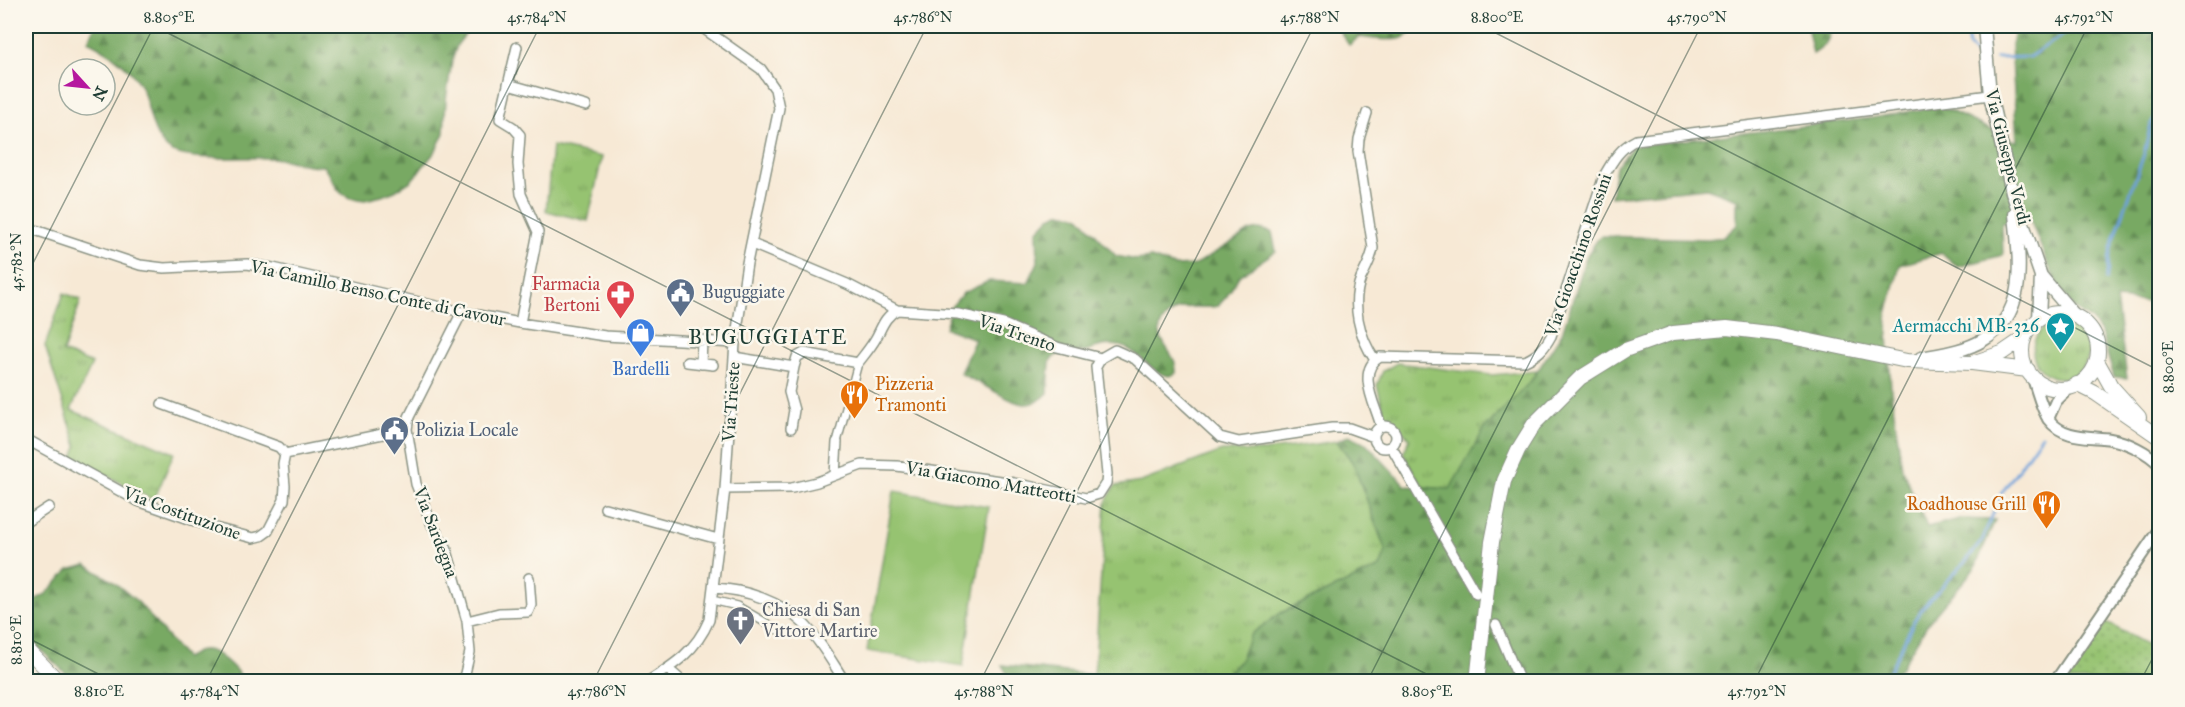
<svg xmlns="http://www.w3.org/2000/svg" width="2185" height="707" viewBox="0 0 2185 707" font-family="'IM FELL Great Primer',serif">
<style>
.grass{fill:url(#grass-tufts);stroke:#5a8052;stroke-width:1.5}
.forest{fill:url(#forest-firs);stroke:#4c734c;stroke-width:1.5}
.garden{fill:url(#garden-dots);stroke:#5a8052;stroke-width:1.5}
.pitch{fill:#96c371;stroke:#5a8052;stroke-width:1.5}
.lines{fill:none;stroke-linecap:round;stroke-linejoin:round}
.stream{stroke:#6ea2da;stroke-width:3}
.pedestrian-casing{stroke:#8b9384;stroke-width:10}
.minor-casing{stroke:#8b9384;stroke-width:12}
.tertiary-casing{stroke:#8b9384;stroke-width:14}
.secondary-casing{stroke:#8b9384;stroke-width:15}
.primary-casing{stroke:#8b9384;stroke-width:16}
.pedestrian{stroke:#fff;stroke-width:7}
.minor{stroke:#fff;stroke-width:9}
.tertiary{stroke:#fff;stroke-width:10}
.secondary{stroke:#fff;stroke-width:12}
.primary{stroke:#fff;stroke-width:14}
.ticks{fill:none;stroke:#1f3d34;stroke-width:1.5;stroke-opacity:0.45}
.labels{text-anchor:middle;stroke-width:5;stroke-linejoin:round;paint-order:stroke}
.street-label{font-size:18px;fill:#1f3d34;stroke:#fbf7ec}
.health-label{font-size:18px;fill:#be3a42;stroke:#fbf7ec;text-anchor:end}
.service-label{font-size:18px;fill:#4e5e75;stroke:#fbf7ec;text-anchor:start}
.culture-label{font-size:18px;fill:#0d838f;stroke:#fbf7ec;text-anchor:end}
.shop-label{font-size:18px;fill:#366cbe;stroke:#fbf7ec}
.food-label{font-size:18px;fill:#c56008;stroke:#fbf7ec;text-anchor:start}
.worship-label{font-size:18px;fill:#5b616d;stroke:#fbf7ec;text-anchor:start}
.quarter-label{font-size:21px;letter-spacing:1.5px;fill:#1f3d34;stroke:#fbf7ec}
.neatline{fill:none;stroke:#1f3d34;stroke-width:2}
.ticks-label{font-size:15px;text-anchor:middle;fill:#1f3d34}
</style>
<defs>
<pattern id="grass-tufts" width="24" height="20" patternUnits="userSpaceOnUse" patternTransform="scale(1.5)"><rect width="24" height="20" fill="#96c371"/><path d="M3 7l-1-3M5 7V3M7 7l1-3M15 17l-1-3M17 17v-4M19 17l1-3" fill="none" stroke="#7aa05e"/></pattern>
<pattern id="forest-firs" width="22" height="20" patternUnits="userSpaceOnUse" patternTransform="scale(1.5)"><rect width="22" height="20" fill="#78a963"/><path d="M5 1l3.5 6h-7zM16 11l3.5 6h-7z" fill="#628b52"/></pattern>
<pattern id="garden-dots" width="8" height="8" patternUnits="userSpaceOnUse" patternTransform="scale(1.5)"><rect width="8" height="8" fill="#96c371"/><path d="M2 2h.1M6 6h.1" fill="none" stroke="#7aa05e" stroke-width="1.8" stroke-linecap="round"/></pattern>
</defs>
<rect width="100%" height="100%" fill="#fbf7ec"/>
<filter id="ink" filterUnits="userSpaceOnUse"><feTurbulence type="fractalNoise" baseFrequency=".0167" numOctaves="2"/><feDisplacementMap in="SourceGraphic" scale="12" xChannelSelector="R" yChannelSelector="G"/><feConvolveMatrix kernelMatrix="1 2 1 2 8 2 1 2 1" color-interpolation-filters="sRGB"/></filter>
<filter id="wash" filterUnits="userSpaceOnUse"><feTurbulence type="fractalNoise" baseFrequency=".008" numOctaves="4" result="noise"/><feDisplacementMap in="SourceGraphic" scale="24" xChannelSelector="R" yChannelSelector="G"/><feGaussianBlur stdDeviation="1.35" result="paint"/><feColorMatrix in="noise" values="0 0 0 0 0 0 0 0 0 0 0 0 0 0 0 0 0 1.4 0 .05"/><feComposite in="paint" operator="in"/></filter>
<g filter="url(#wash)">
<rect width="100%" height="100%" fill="#f7e9d5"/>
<path class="grass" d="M552,146L602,157L588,221L546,211Z
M64,293L81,300L63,352L92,364L71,410L174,453L154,500L73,458L77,446L45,346Z
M2033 350a28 28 0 1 1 56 0a28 28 0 1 1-56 0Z
M1397,363L1491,375L1537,371L1531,381L1485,428L1450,489L1423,487L1403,454L1410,438L1386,419L1377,385L1383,371Z
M1337,441L1353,463L1386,552L1380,567L1281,613L1251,634L1240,661L1222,679L1217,681H1123L1112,677L1094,675L1106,502L1115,486L1141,482L1222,451H1263Z"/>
<path class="forest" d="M95,26H472L457,45L452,61L446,99L444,133L435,152L411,181L395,191L382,196L365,200L350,198L341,193L337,188L328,172L323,166C306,167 289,159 272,158C248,156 185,163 168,149C151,135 151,113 144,94C135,69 111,53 88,41Z
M1336,26H1462C1449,28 1436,27 1423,28C1415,29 1409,35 1402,38C1392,42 1370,38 1359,37L1349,45Z
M1807,26H1831C1830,40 1825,47 1813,54Z
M2016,26H2064L2083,36L2102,26H2159V303L2116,299L2127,378L2114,377L2101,333L2091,320L2073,307L2052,274L2029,217L2002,223L2003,255L1958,267L1942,253L1900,265L1887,314L1891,390L1902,468L1927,527L1960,519L1995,520L1975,568L1928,623L1902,666L1887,681L1217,682L1222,679L1240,661L1251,634L1281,613L1380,567L1386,551L1353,463L1337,441L1349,435L1366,443L1406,486L1450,489L1485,428L1531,381L1562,333L1587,255L1600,236L1708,239L1724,237L1737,225V199L1707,188L1611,197L1616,166L1633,146L1872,118L1940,106L2017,142L2011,44Z
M1059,213H1067L1080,217L1116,256L1137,260L1151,258L1174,266L1195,265L1250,231L1259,229L1272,232L1276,251L1239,276L1227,296L1218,306C1205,309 1191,305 1179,309C1170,312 1157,324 1160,334C1164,350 1177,355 1176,373C1161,385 1141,353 1126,348C1119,345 1105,344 1098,347C1093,348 1090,351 1085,352C1073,353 1058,350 1050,361L1048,393C1029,413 1014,402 994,391C983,385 971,379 960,373L975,339L945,328L951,307L963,293L989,281L1028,283L1038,262L1037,231L1050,217Z
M86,565L114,582L139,603L185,658C190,656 197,651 202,650C217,648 237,670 244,681H74L26,636V605L46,594L69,570Z
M1002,665L1112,677L1123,681H1011Z"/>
<path class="garden" d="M2107,623L2159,651V681H2066Z"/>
<path class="pitch" d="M894,491L989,507L963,666L867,651Z"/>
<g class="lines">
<path class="stream" d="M233,26C246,35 259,31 273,26
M1966,26L1969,47L1976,55
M1996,58L2029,57L2069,31L2117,26
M2106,280L2111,248L2144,154L2151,124L2160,109
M1878,682L1889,672L1915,619L1924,606L1966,561L1982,541L2001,494L2042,435"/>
</g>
</g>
<g filter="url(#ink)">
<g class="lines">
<defs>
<path id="pedestrian" d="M837,442L858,363
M712,600L737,606L778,630"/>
<path id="minor" d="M517,47L500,119L513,127L520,135L518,164L521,194L538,232L520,323
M508,84L586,106
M1367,113L1359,139L1358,151L1373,248C1371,260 1366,268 1361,278C1351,304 1359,337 1375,360
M26,227L140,265L164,268L247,264L273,268L462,312L520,323L605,336L735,343
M752,244L847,284L897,310
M462,312L409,417L407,429L416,484L432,525L446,547L467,621L499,613L528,612L531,605L529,578
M734,357L794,367L797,357L804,353L858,363C864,355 871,347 876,338C882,327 885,316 897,310L958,314L1003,324L1057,347L1101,358
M687,362L713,365
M701,364L702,340
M162,404L279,447L285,454L407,429
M1381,426C1376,406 1355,371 1380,357L1525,361C1538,355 1544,349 1551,336L1604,176C1613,160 1620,148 1636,140L1990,95
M1374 437a11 11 0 1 1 22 0a11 11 0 1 1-22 0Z
M791,428L794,410L789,392L794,367
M26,439L138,501L215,528L253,538L261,536L268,531L284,500L285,486L283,464L285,454
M1391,446L1476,594
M835,475L837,442
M725,489L792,488L817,482L862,465L897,466L1014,483L1086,498L1099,494L1106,483L1107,474L1096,367L1101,358L1115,350L1135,359L1220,437L1239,442L1332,428H1349L1374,437
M605,508L718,539
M26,522L49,507
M713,588C745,589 780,601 804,624C820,640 832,662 845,682
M1496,625L1520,682
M668,669L683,682
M463,682L470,652L467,621
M647,682C674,665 696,651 709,620L725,489L735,343L747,263L779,108L775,89L761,69L700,26"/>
<path id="tertiary" d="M2032,376C2037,389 2041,409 2049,420C2063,439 2090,436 2110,439C2127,442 2148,452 2160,465
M2048,419L2056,401L2070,387
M2055,682L2160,528"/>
<path id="secondary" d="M1984,26L1990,95L2012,192L2041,276L2075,316
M2039,319L2041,276
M1921,358C1942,354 1965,351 1983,340C2029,313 2019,259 2015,214"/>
<path id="primary" d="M2022 351a38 38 0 1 1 76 0a38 38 0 1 1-76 0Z
M2097,361L2111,386L2139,417
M1975,362L2002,353L2024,338
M2077,384L2095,393L2160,438
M26,648L59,682
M1477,682L1492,542L1504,481L1518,450L1534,424L1580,378L1625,350L1673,333L1727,328L1777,334L1907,361L1972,363L2028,370"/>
</defs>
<use href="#pedestrian" class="pedestrian-casing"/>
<use href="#minor" class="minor-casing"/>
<use href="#tertiary" class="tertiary-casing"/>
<use href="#secondary" class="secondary-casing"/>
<use href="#primary" class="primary-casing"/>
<use href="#pedestrian" class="pedestrian"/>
<use href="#minor" class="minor"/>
<use href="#tertiary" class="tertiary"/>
<use href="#secondary" class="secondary"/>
<use href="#primary" class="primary"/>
</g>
</g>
<path class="ticks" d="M154,26L1442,682M1482,26L2160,371M26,277L154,26M26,637L114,682M206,682L540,26M593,682L927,26M980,682L1314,26M1367,682L1701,26M1754,682L2088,26M2140,682L2160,644"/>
<defs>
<symbol id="civic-pin" viewBox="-11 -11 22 30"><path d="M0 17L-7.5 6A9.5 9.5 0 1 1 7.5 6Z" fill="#5c6f8a" stroke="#fbf7ec"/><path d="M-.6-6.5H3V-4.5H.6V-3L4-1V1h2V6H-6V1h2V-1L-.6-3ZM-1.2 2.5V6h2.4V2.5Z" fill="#fff"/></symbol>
<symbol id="pharmacy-pin" viewBox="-11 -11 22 30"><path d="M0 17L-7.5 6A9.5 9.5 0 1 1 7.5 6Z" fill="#e0444e" stroke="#fbf7ec"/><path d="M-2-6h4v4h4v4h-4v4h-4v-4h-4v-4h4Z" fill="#fff"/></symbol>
<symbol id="sight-pin" viewBox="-11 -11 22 30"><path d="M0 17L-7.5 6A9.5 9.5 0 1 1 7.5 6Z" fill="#0f9aa8" stroke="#fbf7ec"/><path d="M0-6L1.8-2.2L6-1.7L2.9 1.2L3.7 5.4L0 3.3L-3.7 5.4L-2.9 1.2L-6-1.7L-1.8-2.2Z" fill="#fff"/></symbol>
<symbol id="shop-pin" viewBox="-11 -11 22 30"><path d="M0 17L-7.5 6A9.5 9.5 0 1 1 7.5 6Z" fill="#3f7fe0" stroke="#fbf7ec"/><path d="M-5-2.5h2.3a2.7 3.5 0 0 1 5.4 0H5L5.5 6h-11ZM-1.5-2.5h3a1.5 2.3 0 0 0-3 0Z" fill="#fff"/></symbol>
<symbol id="restaurant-pin" viewBox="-11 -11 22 30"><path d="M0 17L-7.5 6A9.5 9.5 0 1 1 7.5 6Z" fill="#e8710a" stroke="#fbf7ec"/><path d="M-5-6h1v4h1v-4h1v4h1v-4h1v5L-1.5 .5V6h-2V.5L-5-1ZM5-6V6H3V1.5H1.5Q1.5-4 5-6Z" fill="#fff"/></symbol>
<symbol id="church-pin" viewBox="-11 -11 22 30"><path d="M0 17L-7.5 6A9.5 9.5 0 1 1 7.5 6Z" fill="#6b7280" stroke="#fbf7ec"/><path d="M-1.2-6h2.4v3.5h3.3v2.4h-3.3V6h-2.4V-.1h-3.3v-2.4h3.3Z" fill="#fff"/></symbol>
</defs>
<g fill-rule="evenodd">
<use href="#civic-pin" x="664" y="276" width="33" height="45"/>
<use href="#pharmacy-pin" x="604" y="278" width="33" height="45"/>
<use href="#sight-pin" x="2044" y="310" width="33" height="45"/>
<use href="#shop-pin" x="624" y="316" width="33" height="45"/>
<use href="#restaurant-pin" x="838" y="378" width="33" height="45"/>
<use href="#civic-pin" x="378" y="414" width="33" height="45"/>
<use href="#restaurant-pin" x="2030" y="488" width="33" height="45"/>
<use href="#church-pin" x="724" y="604" width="33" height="45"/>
</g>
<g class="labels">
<g class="street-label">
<text transform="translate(2008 157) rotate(76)" y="6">Via Giuseppe Verdi</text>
<text transform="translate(1578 255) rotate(-71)" y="6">Via Gioacchino Rossini</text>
<text transform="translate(378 293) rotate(12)" y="6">Via Camillo Benso Conte di Cavour</text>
<text transform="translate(1017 333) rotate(19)" y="6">Via Trento</text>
<text transform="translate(731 402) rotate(-86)" y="6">Via Trieste</text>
<text transform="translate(991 482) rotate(10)" y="6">Via Giacomo Matteotti</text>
<text transform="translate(182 513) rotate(20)" y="6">Via Costituzione</text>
<text transform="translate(436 532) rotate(69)" y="6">Via Sardegna</text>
</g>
<g class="health-label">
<text x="600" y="290">Farmacia<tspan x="600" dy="21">Bertoni</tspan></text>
</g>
<g class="service-label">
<text x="702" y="298">Buguggiate</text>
<text x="415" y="436">Polizia Locale</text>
</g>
<g class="culture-label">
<text x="2039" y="332">Aermacchi MB-326</text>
</g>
<g class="shop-label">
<text x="641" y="375">Bardelli</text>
</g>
<g class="food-label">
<text x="875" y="390">Pizzeria<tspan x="875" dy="21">Tramonti</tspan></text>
<text x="2026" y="510" text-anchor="end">Roadhouse Grill</text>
</g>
<g class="worship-label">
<text x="762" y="616">Chiesa di San<tspan x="762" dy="21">Vittore Martire</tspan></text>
</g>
<g class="quarter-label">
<text x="768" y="344">BUGUGGIATE</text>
</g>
</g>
<rect width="2185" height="707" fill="none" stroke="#fbf7ec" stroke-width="66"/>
<g transform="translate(87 87) rotate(117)"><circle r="28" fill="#fbf7ec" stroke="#a3ada2" stroke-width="1.5"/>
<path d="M0-4.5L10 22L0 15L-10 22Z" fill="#b5179e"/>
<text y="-9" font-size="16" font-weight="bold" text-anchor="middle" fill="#1f3d34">N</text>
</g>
<rect x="33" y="33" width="2119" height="641" class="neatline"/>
<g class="ticks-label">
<text x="169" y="22">8.805°E</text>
<text x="537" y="22">45.784°N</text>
<text x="923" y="22">45.786°N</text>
<text x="1310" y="22">45.788°N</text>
<text x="1497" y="22">8.800°E</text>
<text x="1697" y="22">45.790°N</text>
<text x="2084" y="22">45.792°N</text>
<text transform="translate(16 262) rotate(-90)" y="5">45.782°N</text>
<text transform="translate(2168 367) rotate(-90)" y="5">8.800°E</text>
<text transform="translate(16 640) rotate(-90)" y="5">8.810°E</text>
<text x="99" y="696">8.810°E</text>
<text x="210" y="696">45.784°N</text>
<text x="597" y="696">45.786°N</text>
<text x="984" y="696">45.788°N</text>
<text x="1427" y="696">8.805°E</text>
<text x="1757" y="696">45.792°N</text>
</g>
</svg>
